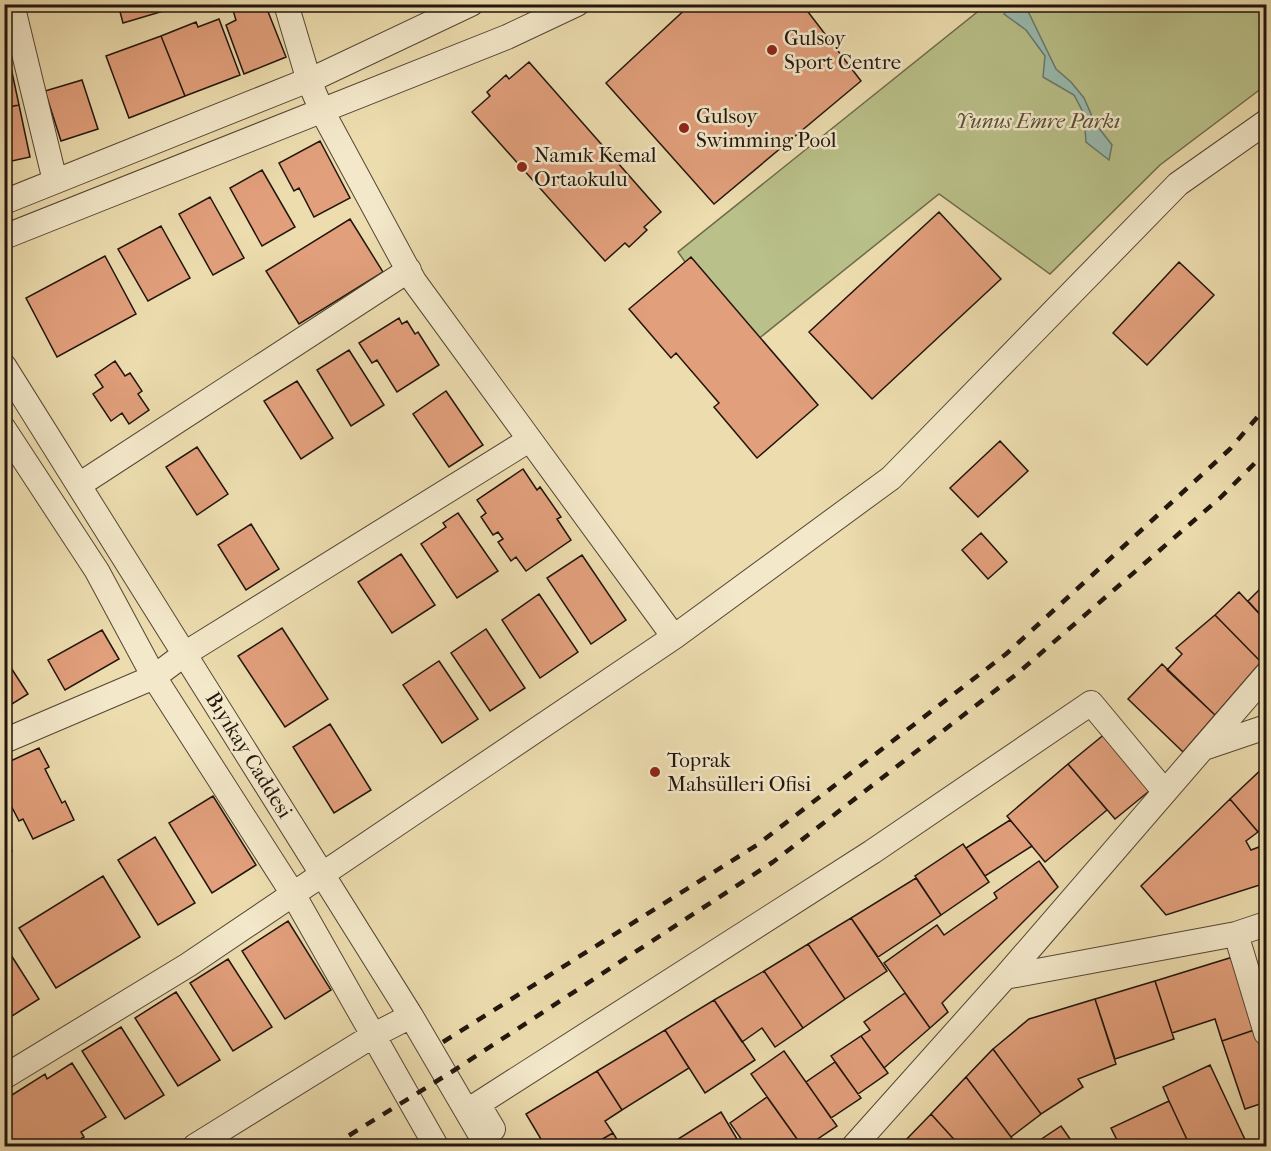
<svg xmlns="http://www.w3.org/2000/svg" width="1271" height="1151" viewBox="0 0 1271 1151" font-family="'IM FELL French Canon',serif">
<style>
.green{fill:#b9c089;stroke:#6d6a4b;stroke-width:1.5}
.water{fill:#99bbaf;stroke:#69796e;stroke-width:1.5}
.building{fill:#e19f7b;stroke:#21150d;stroke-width:1.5}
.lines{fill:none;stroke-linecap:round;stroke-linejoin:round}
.minor-casing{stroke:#544735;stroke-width:26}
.minor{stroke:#f3e8ca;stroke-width:24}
.rail{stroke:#21150d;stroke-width:4.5;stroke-dasharray:10 10;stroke-linecap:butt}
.poi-dot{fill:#8f2418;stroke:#f3e8ca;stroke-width:2}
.labels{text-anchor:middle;stroke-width:5;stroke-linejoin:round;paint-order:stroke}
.poi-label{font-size:21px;fill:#21150d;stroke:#f3e8ca;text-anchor:start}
.park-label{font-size:21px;font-style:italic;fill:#565138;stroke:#f3e8ca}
.street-label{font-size:21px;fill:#21150d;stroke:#f3e8ca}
</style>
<rect width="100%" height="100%" fill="#ecdcae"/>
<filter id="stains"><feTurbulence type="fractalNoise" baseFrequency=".00333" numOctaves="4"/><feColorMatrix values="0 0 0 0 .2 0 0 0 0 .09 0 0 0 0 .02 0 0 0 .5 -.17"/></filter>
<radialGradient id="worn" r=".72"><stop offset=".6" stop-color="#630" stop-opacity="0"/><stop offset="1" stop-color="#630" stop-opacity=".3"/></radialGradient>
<path class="green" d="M986,5H1266V85L1160,165L1050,274L939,194L747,348L678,252Z"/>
<path class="water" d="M1011,5H1025L1056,69L1071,82L1084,98L1095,123L1112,145L1109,160L1086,142L1084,114L1074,95L1043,77L1045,56L1026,30L1004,14Z"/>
<path class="building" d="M118,4H166L167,10L123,23Z
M231,4H265L286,57L244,74L226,25L236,20Z
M691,4H802L861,81L714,204L606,83Z
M219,19L240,75L185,96L161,36L196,22L198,27Z
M161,36L185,96L129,118L106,56Z
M529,62L661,212L644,227L647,230L629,247L625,243L605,261L472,112L490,96L487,92L506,75L509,79Z
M10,63L19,105L4,108V64Z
M82,80L98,129L61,141L45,91Z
M19,105L30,157L7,162L8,165L4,166V108Z
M320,141L350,198L314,217L299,188L294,191L279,163Z
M262,170L295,227L262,246L230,188Z
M210,197L244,258L213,275L179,214Z
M939,212L1001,279L872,399L809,332Z
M350,219L383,272L299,324L266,271Z
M161,226L190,278L148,301L118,249Z
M105,256L136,314L57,357L26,298Z
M691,257L818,405L757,458L714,407L719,403L676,353L671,358L629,309Z
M1179,262L1214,295L1147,365L1113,333Z
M399,318L402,324L407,321L415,334L418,332L439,365L397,392L377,360L372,363L359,343Z
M349,350L384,405L351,426L317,370Z
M115,361L125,376L130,373L142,391L138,394L149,410L129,424L122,413L111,421L93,394L103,387L95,375Z
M297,381L333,438L301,459L264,401Z
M446,391L483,445L449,467L413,414Z
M1000,441L1028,471L978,517L950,488Z
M197,447L228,494L197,515L166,467Z
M523,469L537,490L540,487L561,517L557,519L571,540L526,571L516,557L511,561L498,542L503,539L498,532L493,535L481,517L486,513L477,500Z
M458,513L498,571L457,598L421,544L446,527L443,523Z
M251,524L279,569L246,590L218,545Z
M981,533L1007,562L988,579L962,550Z
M401,554L435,605L392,633L358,582Z
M582,555L626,620L591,644L547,578Z
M1266,555V568L1260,561Z
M1266,583V621L1248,601Z
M1239,592L1266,621V657L1261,662L1215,615Z
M539,594L578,652L540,678L502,620Z
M1215,615L1261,662L1215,715L1167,670L1182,654L1176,648Z
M282,628L328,699L285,727L238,656Z
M486,629L525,688L490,711L451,653Z
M102,630L119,659L65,690L48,660Z
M4,657L28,694L4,709Z
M439,661L478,719L442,743L403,685Z
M1162,664L1215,715L1183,752L1128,699Z
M330,724L371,790L334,813L293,747Z
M1106,733L1153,788L1115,819L1068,764Z
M39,748L49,767L45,769L62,803L65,801L74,820L33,839L23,819L19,821L4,792V788L8,787L4,780V764Z
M1068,764L1107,810L1045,862L1007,816Z
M1266,765V825L1258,832L1230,799Z
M213,796L256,865L212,893L169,823Z
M1230,799L1258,832L1246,841L1251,850L1259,847L1263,853L1266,865V883L1166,915L1141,886Z
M1010,820L1032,846L985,876L966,848Z
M4,835L12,851L4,854Z
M155,837L195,903L158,925L118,860Z
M963,844L989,882L941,915L915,876Z
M1039,861L1058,887L942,1003L948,1012L930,1028L884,963L937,925L944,935L997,898L994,893Z
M103,876L140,937L56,988L19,928Z
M916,878L941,915L878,957L851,918Z
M851,918L887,971L845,999L808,944Z
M288,921L331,990L285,1019L242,951Z
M4,944L39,999L4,1021Z
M808,944L845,999L803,1028L764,971Z
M1266,950V968L1261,952Z
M1236,956L1260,1028L1222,1041L1215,1019L1172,1033L1155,981Z
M228,959L272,1027L233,1051L190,983Z
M764,971L803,1028L775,1047L762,1028L742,1042L714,1000Z
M1155,981L1174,1039L1115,1059L1095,999Z
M176,992L220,1060L178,1086L135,1018Z
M905,993L930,1028L884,1068L861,1036L870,1030L864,1022Z
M1095,999L1116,1064L1078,1079L1083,1087L1041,1114L993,1049L1029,1019Z
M714,1000L755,1060L705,1093L665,1030Z
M121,1027L164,1095L125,1119L82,1051Z
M1260,1028L1266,1049V1102L1245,1109L1222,1041Z
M665,1030L689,1068L622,1110L597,1071Z
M861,1036L888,1073L858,1094L831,1056Z
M993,1049L1041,1114L1011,1137L966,1077Z
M784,1051L837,1126L807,1146H802L751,1074Z
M835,1062L861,1098L831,1118L806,1082Z
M72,1063L106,1117L81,1132L84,1137L69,1146H6L4,1100L45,1074L47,1079Z
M1210,1065L1248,1146H1190L1169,1101L1163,1087Z
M597,1071L622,1110L605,1121L613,1133L590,1146H545L526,1114Z
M966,1077L1011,1137L1017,1146H960L931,1114Z
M767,1097L802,1146H746L730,1123Z
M1169,1101L1190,1146H1120L1111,1128Z
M721,1112L737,1139L727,1145V1146H667Z
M931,1114L960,1146H900Z
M1061,1126L1075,1146H1031Z
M613,1133L621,1146H590Z"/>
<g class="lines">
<defs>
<path id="minor" d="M12,4L55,181
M286,4L309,81L322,111L414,281L674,637
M4,202L321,75L471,4
M4,237L507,37L577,4
M4,366L411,1016L487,1146
M4,429L97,571L154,677L293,894L436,1146
M79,485L409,270
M4,741L154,677L186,653L529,440
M1204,748L1266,727
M1236,934L1266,1033
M1005,977L1236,934L1266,924
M4,1077L188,965L674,637L891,478L1178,184L1266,122
M493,1129L478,1104L872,852L1091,703L1165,792
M195,1146L374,1035L411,1016
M854,1146L1005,977L1266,675"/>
</defs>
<use href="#minor" class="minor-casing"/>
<use href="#minor" class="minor"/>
<path class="rail" d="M443,1042L757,845L1006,654L1230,449L1266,407
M332,1146L453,1071L773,862L1018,673L1220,498L1266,452"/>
</g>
<g class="poi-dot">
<circle cx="772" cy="50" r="6"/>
<circle cx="684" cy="128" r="6"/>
<circle cx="522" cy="167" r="6"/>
<circle cx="655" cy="772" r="6"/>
</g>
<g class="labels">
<g class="poi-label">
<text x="784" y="45">Gulsoy<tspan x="784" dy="24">Sport Centre</tspan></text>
<text x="696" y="123">Gulsoy<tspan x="696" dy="24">Swimming Pool</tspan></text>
<text x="534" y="162">Namık Kemal<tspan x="534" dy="24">Ortaokulu</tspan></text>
<text x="667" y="767">Toprak<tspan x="667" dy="24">Mahsülleri Ofisi</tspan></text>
</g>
<g class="park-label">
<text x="1038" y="128">Yunus Emre Parkı</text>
</g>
<g class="street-label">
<text transform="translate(249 755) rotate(58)" y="7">Bıyıkay Caddesi</text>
</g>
</g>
<rect width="1271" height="1151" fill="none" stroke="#ecdcae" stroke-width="24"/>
<rect x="6" y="6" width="1259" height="1139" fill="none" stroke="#21150d" stroke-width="3"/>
<rect x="12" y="12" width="1247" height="1127" fill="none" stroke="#21150d" stroke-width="1.5"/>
<rect width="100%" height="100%" filter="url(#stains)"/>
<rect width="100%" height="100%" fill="url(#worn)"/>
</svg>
